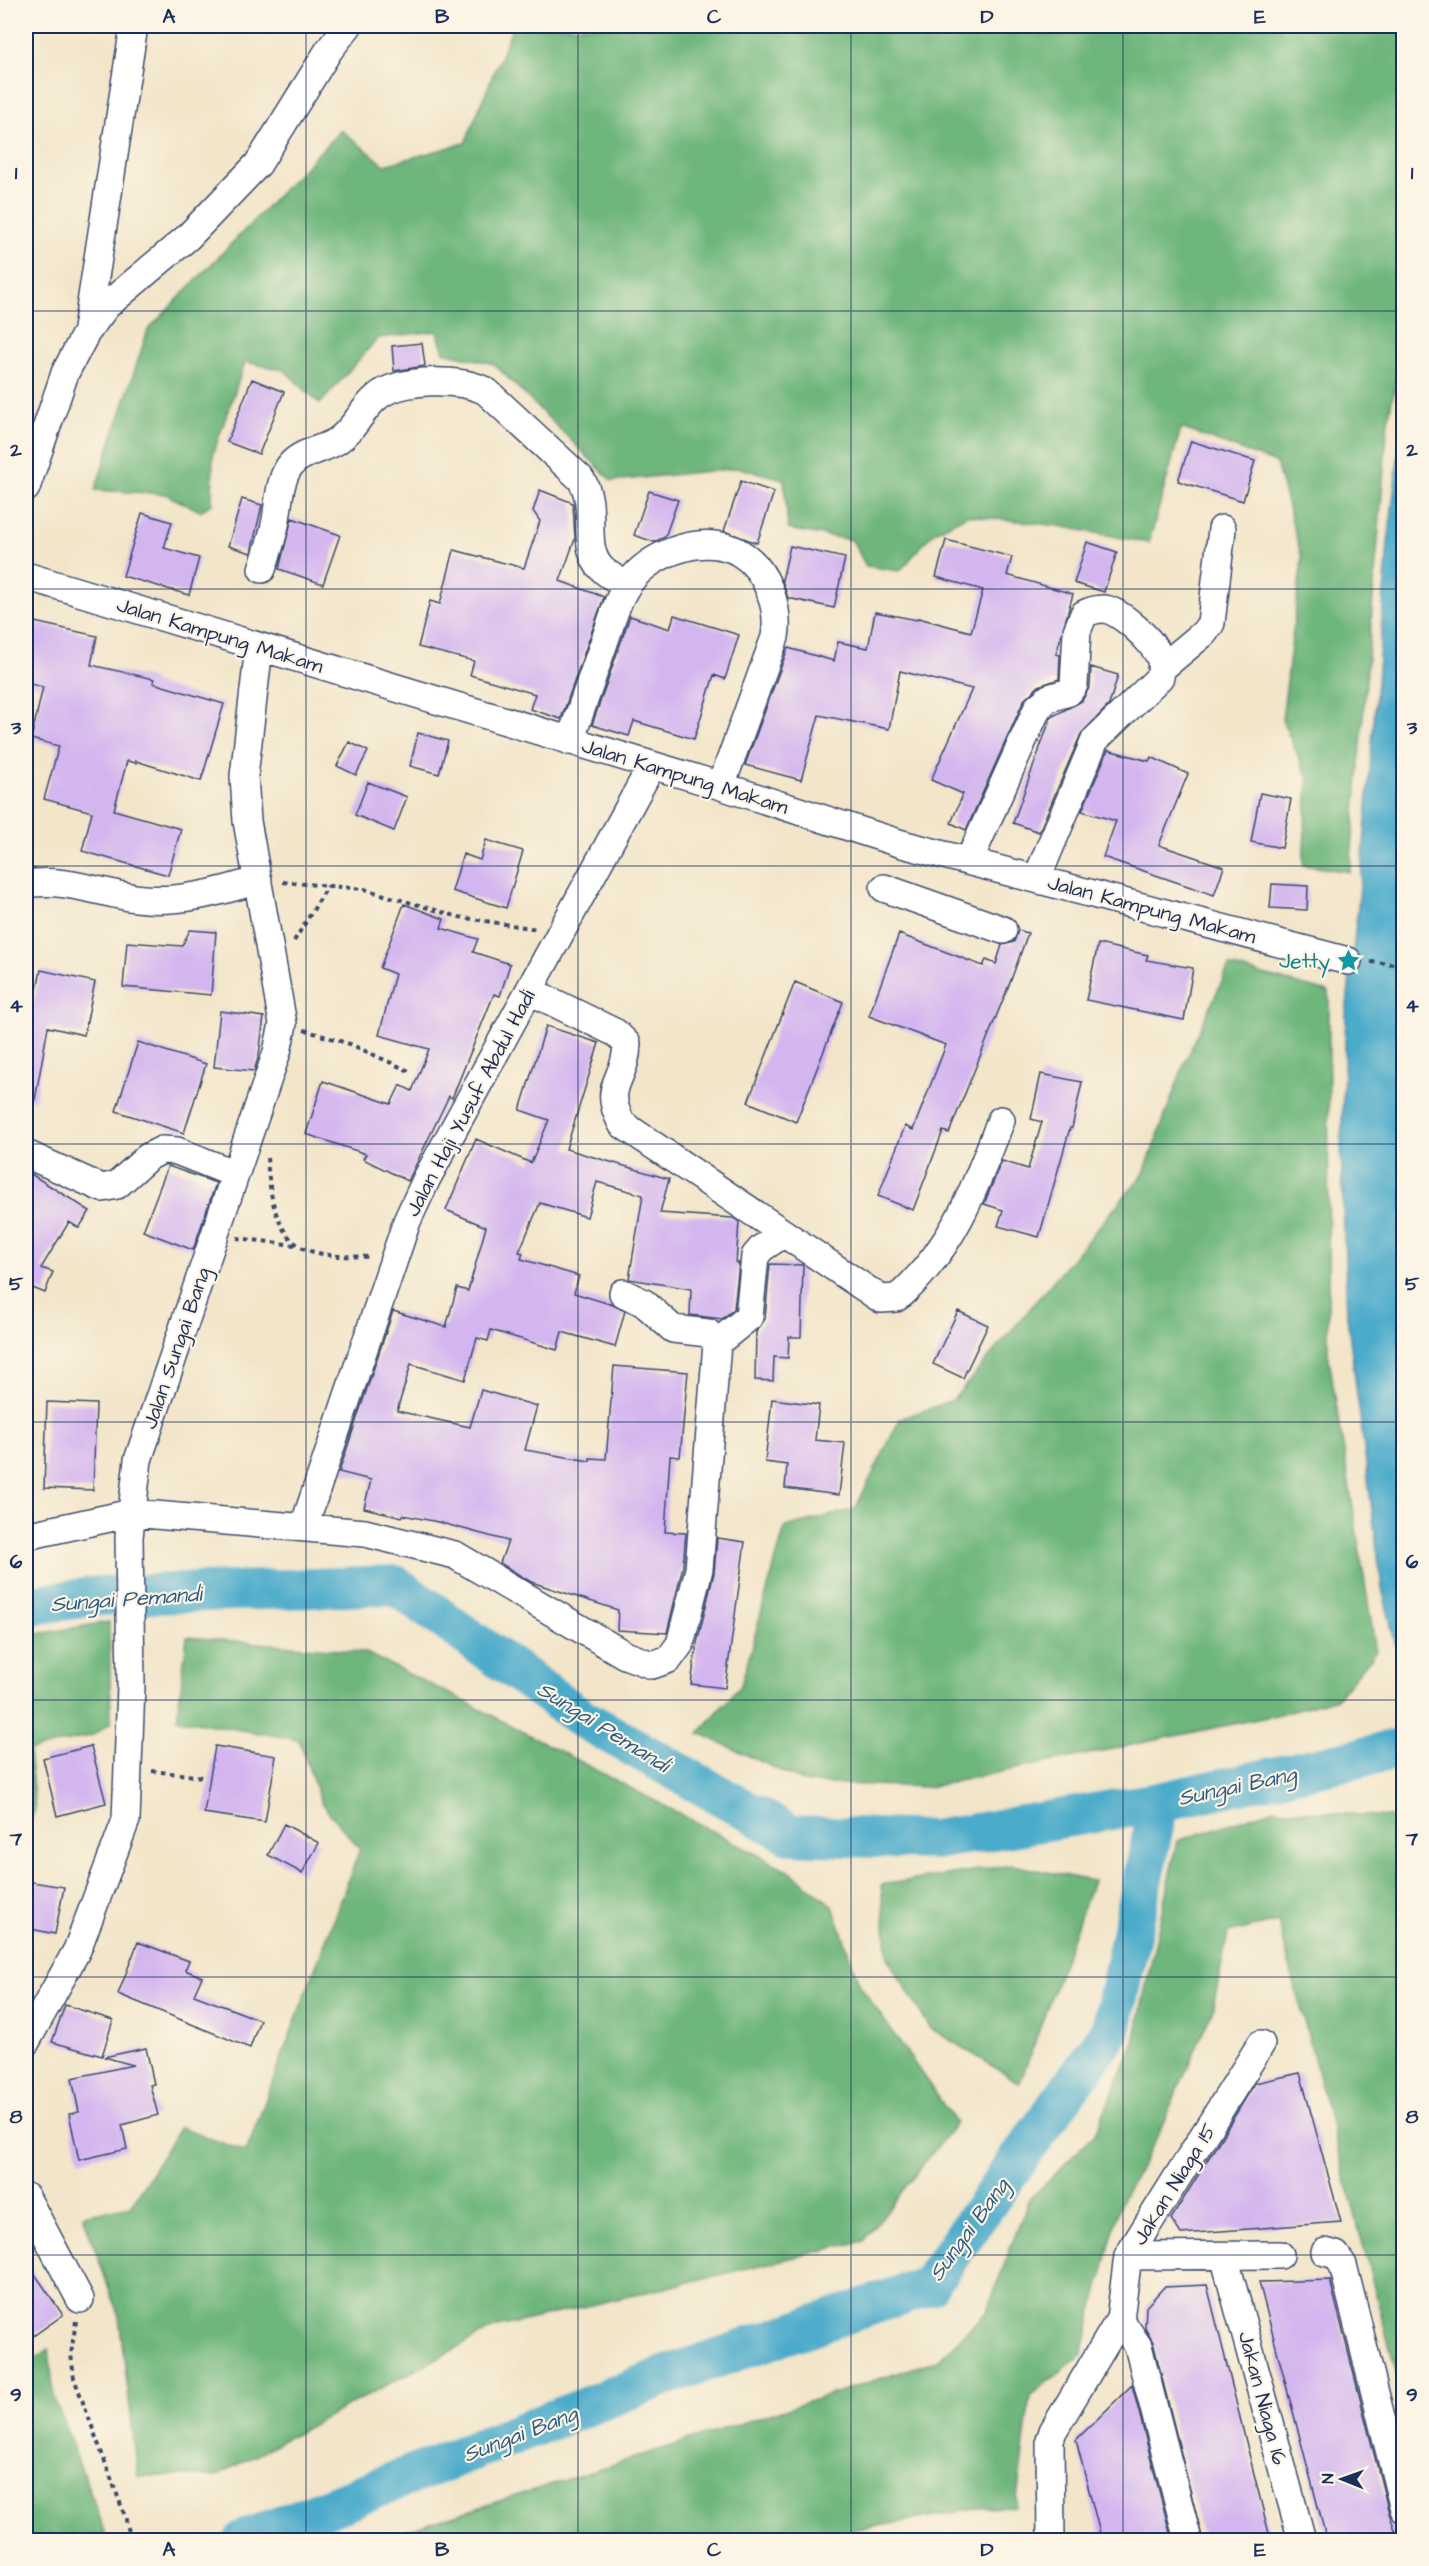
<svg xmlns="http://www.w3.org/2000/svg" width="1429" height="2566" viewBox="0 0 1429 2566" font-family="'Architects Daughter',sans-serif">
<style>
.forest{fill:#6eb67b;stroke:#44726c;stroke-width:1.5}
.water{fill:#4babca;stroke:#336d94;stroke-width:1.5}
.lines{fill:none;stroke-linecap:round;stroke-linejoin:round}
.river{stroke:#4babca;stroke-width:40}
.building{fill:#d3b5ef}
.minor-casing{stroke:#3b4a6e;stroke-width:30}
.path{stroke:#3b4a6e;stroke-width:4;stroke-dasharray:4.5 4.5;stroke-linecap:butt}
.minor{stroke:#fff;stroke-width:27}
.grid{fill:none;stroke:#1b2f5e;stroke-width:1.5;stroke-opacity:0.55}
.labels{text-anchor:middle;stroke-width:4.5;stroke-linejoin:round;paint-order:stroke}
.street-label{font-size:21px;fill:#1b2f5e;stroke:#fcf5e5}
.culture-label{font-size:21px;fill:#0d838f;stroke:#fcf5e5;text-anchor:end}
.water-label{font-size:22px;font-style:italic;fill:#2c5a84;stroke:#fcf5e5}
.neatline{fill:none;stroke:#1b2f5e;stroke-width:2}
.grid-label{font-size:20px;text-anchor:middle;font-weight:bold;fill:#1b2f5e}
</style>
<rect width="100%" height="100%" fill="#fcf5e5"/>
<filter id="ink" filterUnits="userSpaceOnUse"><feTurbulence type="fractalNoise" baseFrequency=".0167" numOctaves="2"/><feDisplacementMap in="SourceGraphic" scale="12" xChannelSelector="R" yChannelSelector="G"/><feConvolveMatrix kernelMatrix="1 2 1 2 8 2 1 2 1" color-interpolation-filters="sRGB"/></filter>
<filter id="wash" filterUnits="userSpaceOnUse"><feTurbulence type="fractalNoise" baseFrequency=".008" numOctaves="4" result="noise"/><feDisplacementMap in="SourceGraphic" scale="24" xChannelSelector="R" yChannelSelector="G"/><feGaussianBlur stdDeviation="1.35" result="paint"/><feColorMatrix in="noise" values="0 0 0 0 0 0 0 0 0 0 0 0 0 0 0 0 0 1.4 0 .05"/><feComposite in="paint" operator="in"/></filter>
<g filter="url(#wash)">
<rect width="100%" height="100%" fill="#f2e5c9"/>
<path class="forest" d="M513,26H1402L1403,345L1388,421L1350,872L1303,865L1308,778L1282,720L1302,558L1276,463L1181,428L1149,543L1059,526L967,515L933,533L900,571L866,566L852,540L788,529L784,479L739,468L612,481L494,364L444,352L437,331L378,338L320,404L284,370L245,362L213,454L212,504L200,511L165,494L95,490L148,330L341,130L385,165L465,143Z
M1229,966L1329,992L1328,1352L1376,1652L1337,1698L1272,1716L929,1787L807,1783L699,1733L741,1685L785,1527L855,1509L900,1419L953,1400L1144,1173L1184,1064Z
M109,1622L111,1722L93,1735L29,1751L35,1809L26,1832V1636Z
M187,1637L364,1652L468,1703L789,1871L833,1906L859,1984L956,2123L863,2241L494,2328L216,2476H138L119,2317L83,2215L131,2206L180,2127L246,2152L360,1849L321,1803L299,1740L177,1719Z
M1275,1809L1403,1818V2398L1278,1921L1228,1933L1212,2012L1155,2141L1120,2204L1082,2354L1030,2396L1016,2507L981,2508L798,2540H378L938,2360L987,2311L1028,2201L1095,2134L1134,2042L1177,1841Z
M1012,1865L1093,1881L1020,2083L930,2028L888,1959L881,1885Z
M49,2349L54,2397L106,2534L87,2540H26V2365Z"/>
<path class="water" d="M1403,416V1675L1382,1588L1347,1316L1341,1147L1346,1014L1362,869L1388,543Z"/>
<g class="lines">
<path class="river" d="M26,1606L97,1596L395,1585L583,1719L791,1835L934,1840L1159,1802
M244,2540L662,2377L928,2286L1111,2030L1159,1802L1404,1748"/>
</g>
<g id="blocks">
<path class="building" d="M422,343L425,366L394,371L392,346Z
M252,379L284,392L259,454L227,442Z
M1191,441L1255,461L1243,501L1178,481Z
M741,481L774,492L757,543L724,531Z
M540,490L573,503L575,539L560,581L604,597L561,719L530,709L535,694L470,675L474,661L418,647L430,601L440,604L454,550L524,568L540,521L533,511Z
M649,491L678,500L665,537L654,542L634,535Z
M242,499L262,505L251,553L228,546Z
M142,513L172,522L164,548L199,558L189,595L123,576Z
M292,518L340,535L323,584L279,569Z
M946,540L1012,557L1007,575L1073,594L1056,654L1060,655L1059,679L1039,686L1024,700L966,830L951,823L963,794L931,780L972,689L900,671L889,729L819,715L801,780L745,765L788,648L834,661L838,642L868,648L875,612L917,620L918,618L971,632L983,590L936,577Z
M1087,542L1117,552L1104,592L1074,583Z
M790,546L845,558L834,608L788,598L782,580Z
M674,615L739,635L725,679L714,675L694,739L634,721L629,736L592,725L630,616L670,629Z
M26,620L97,636L91,665L154,679L153,683L224,704L201,781L136,761V763L127,761L114,810L181,829L168,875L82,851L92,812L44,799L59,746L31,739L43,687L26,683Z
M1091,667L1118,675L1109,705L1081,734L1039,832L1013,823L1051,717L1082,701L1090,686Z
M418,733L448,741L439,774L410,766Z
M349,742L368,751L356,775L337,766Z
M1108,750L1149,761L1151,757L1188,774L1159,845L1224,867L1214,895L1103,857L1116,821L1082,811Z
M368,782L407,797L394,831L355,815Z
M1260,793L1291,799L1282,848L1251,842Z
M486,840L523,851L506,908L452,891L463,854L480,860Z
M1272,884L1308,886L1307,910L1270,908Z
M404,904L444,919L441,928L478,939L473,952L510,964L500,996L494,994L452,1098L449,1096L408,1181L363,1159L366,1154L306,1134L323,1081L391,1104L400,1085L412,1091L429,1049L379,1035L395,974L380,968Z
M190,930L216,932L211,995L123,987L127,942L182,946Z
M1018,930L1028,933L1011,980L949,1133L943,1131L913,1210L878,1196L905,1126L913,1130L946,1045L869,1016L899,934L983,966L986,960L996,964L1002,945L1014,942Z
M1098,944L1148,955L1146,960L1193,968L1184,1020L1086,1000Z
M41,970L95,982L84,1035L48,1027L35,1100L26,1099V1040Z
M795,982L843,1002L796,1122L748,1102Z
M220,1011L264,1017L259,1055L254,1071L214,1067Z
M546,1026L599,1043L566,1149L669,1179L660,1213L733,1218L739,1222L736,1263H739L734,1309L722,1319L690,1315L691,1289L629,1279L643,1195L597,1182L587,1217L540,1203L519,1252L523,1253L521,1259L579,1276L574,1293L613,1305L625,1311L615,1347L562,1332L557,1350L491,1330L488,1341L477,1338L465,1380L411,1364L397,1411L470,1427L481,1390L537,1406L525,1450L590,1461V1458L606,1459L614,1366L688,1372L680,1457L670,1456L665,1532L686,1533L683,1566L667,1633L617,1630L618,1610L531,1582L500,1563L508,1541L438,1522L403,1515L402,1517L364,1508L371,1480L339,1472L393,1311L446,1327L457,1288L468,1291L486,1227L446,1210L476,1139L531,1163L549,1120L520,1110Z
M138,1042L206,1064L184,1133L116,1111Z
M1041,1074L1082,1082L1072,1128H1070L1039,1237L998,1226L1003,1210L984,1204L1002,1161L1028,1169L1042,1122L1031,1119Z
M168,1166L216,1183L193,1250L143,1231Z
M26,1171L90,1211L79,1228L69,1222L41,1268L53,1272L45,1293L30,1287L26,1293Z
M770,1264L803,1265L801,1337H789L788,1358L774,1357L773,1381L755,1380L756,1332L765,1319Z
M958,1311L988,1325L963,1378L933,1364Z
M772,1399L819,1405L815,1440L845,1443L839,1495L785,1488L787,1465L765,1462Z
M47,1402L96,1404L93,1490L44,1488Z
M717,1538L745,1542L725,1688L691,1684L697,1643L714,1573Z
M91,1746L106,1803L57,1816L43,1758Z
M215,1746L276,1756L265,1822L204,1813Z
M284,1824L319,1843L302,1873L268,1855Z
M26,1881L64,1887L55,1934L26,1928Z
M138,1942L189,1961L185,1970L202,1977L194,1995L260,2020L250,2048L118,1994Z
M65,2005L113,2020L102,2056L52,2042Z
M146,2048L154,2084L150,2085L158,2115L122,2125L127,2149L79,2160L69,2114L79,2112L72,2078L133,2065L104,2057Z
M1300,2073L1341,2222L1181,2234L1171,2219L1255,2083Z
M26,2261L63,2315L26,2341Z
M1330,2280L1389,2513L1399,2541H1327L1259,2282Z
M1207,2285L1265,2518L1271,2541H1203L1153,2342L1145,2328L1146,2307L1164,2287Z
M1132,2385L1172,2541H1102L1076,2440Z"/>
</g>
</g>
<g filter="url(#ink)">
<use href="#blocks" fill-opacity="0" stroke="#3b4a6e" stroke-width="1.5"/>
<g class="lines">
<defs>
<path id="minor" d="M87,329L134,26
M26,488L65,373L86,333L106,306L188,237L258,164L329,50L348,26
M262,569C267,554 272,540 275,525C279,506 278,484 289,467C299,452 323,450 337,441C355,429 361,410 377,397C398,378 463,377 487,392L580,478C600,505 579,547 602,569C609,576 619,580 626,585
M26,576L721,786L902,844L1348,961
M1162,668L1204,633L1211,623L1222,529
M570,741C582,706 594,672 606,637C613,618 618,595 632,579C655,551 707,533 740,553C767,569 780,608 775,637L721,786
M969,861L1038,707L1049,698L1069,692L1074,685L1077,631L1084,614C1090,611 1096,609 1103,609C1119,609 1154,642 1160,658C1163,664 1161,670 1160,677L1095,740L1037,878
M26,884C65,878 97,892 135,898C176,904 220,892 258,880
M884,888L1003,930
M530,991L616,1033L627,1044C626,1082 601,1084 622,1124L881,1299L896,1298L903,1293C956,1243 975,1187 1001,1120
M26,1154L102,1188L117,1185L148,1157L162,1150L177,1151L235,1174
M717,1343L749,1317L755,1256L762,1248L783,1234
M304,1526L407,1221L427,1178L652,765
M26,1536L132,1513L365,1533L455,1555L625,1655L652,1665L669,1659L680,1644L699,1569L717,1343L708,1333L673,1329L644,1303L623,1293
M26,2042L77,1950L126,1820L131,1686L129,1537L138,1460L277,1052L283,1024L247,821L244,776L259,647
M26,2197L80,2299
M1325,2252L1336,2255L1343,2265L1404,2509
M1128,2256L1280,2255
M1224,2256L1302,2540
M1120,2319L1138,2346L1188,2540
M1051,2540L1050,2440L1053,2431L1120,2319L1128,2256L1261,2044"/>
</defs>
<use href="#minor" class="minor-casing"/>
<path class="path" d="M283,882L364,889L459,917L537,929
M294,941L328,886
M1371,962L1394,964
M304,1030L350,1044L409,1071
M267,1158C270,1194 274,1245 318,1253C335,1257 353,1256 370,1257
M237,1238L295,1245
M152,1771L204,1777
M76,2321L71,2354L74,2378L125,2516L131,2540"/>
<use href="#minor" class="minor"/>
</g>
</g>
<path class="grid" d="M306,26V2540M578,26V2540M851,26V2540M1123,26V2540M26,311H1404M26,589H1404M26,866H1404M26,1144H1404M26,1422H1404M26,1700H1404M26,1977H1404M26,2255H1404"/>
<defs>
<symbol id="sight-bare" viewBox="-9 -9 18 18"><path d="M0-6L1.8-2.2L6-1.7L2.9 1.2L3.7 5.4L0 3.3L-3.7 5.4L-2.9 1.2L-6-1.7L-1.8-2.2Z" fill="#0f9aa8" stroke="#fcf5e5" stroke-width="2.5" paint-order="stroke"/></symbol>
</defs>
<g fill-rule="evenodd">
<use href="#sight-bare" x="1332" y="944" width="33" height="33"/>
</g>
<g class="labels">
<g class="street-label">
<text transform="translate(220 635) rotate(17)" y="7">Jalan Kampung Makam</text>
<text transform="translate(685 776) rotate(17)" y="7">Jalan Kampung Makam</text>
<text transform="translate(1152 909) rotate(15)" y="7">Jalan Kampung Makam</text>
<text transform="translate(470 1103) rotate(-62)" y="7">Jalan Haji Yusuf Abdul Hadi</text>
<text transform="translate(176 1348) rotate(-71)" y="7">Jalan Sungai Bang</text>
<text transform="translate(1174 2184) rotate(-58)" y="7">Jakan Niaga 15</text>
<text transform="translate(1263 2398) rotate(75)" y="7">Jakan Niaga 16</text>
</g>
<g class="culture-label">
<text x="1330" y="968">Jetty</text>
</g>
<g class="water-label">
<text transform="translate(126 1598) rotate(-4)" y="8">Sungai Pemandi</text>
<text transform="translate(604 1726) rotate(32)" y="8">Sungai Pemandi</text>
<text transform="translate(1237 1785) rotate(-12)" y="8">Sungai Bang</text>
<text transform="translate(968 2229) rotate(-54)" y="8">Sungai Bang</text>
<text transform="translate(520 2433) rotate(-21)" y="8">Sungai Bang</text>
</g>
</g>
<rect width="1429" height="2566" fill="none" stroke="#fcf5e5" stroke-width="66"/>
<g transform="translate(1342 2479) rotate(271)" stroke="#fcf5e5" stroke-width="4.5" paint-order="stroke">
<path d="M0-4.5L10 22L0 15L-10 22Z" fill="#1b2f5e"/>
<text y="-9" font-size="16" font-weight="bold" text-anchor="middle" fill="#1b2f5e">N</text>
</g>
<rect x="33" y="33" width="1363" height="2500" class="neatline"/>
<g class="grid-label">
<text x="169" y="23">A</text>
<text x="442" y="23">B</text>
<text x="714" y="23">C</text>
<text x="987" y="23">D</text>
<text x="1260" y="23">E</text>
<text x="16" y="179">1</text>
<text x="1412" y="179">1</text>
<text x="16" y="456">2</text>
<text x="1412" y="456">2</text>
<text x="16" y="734">3</text>
<text x="1412" y="734">3</text>
<text x="16" y="1012">4</text>
<text x="1412" y="1012">4</text>
<text x="16" y="1290">5</text>
<text x="1412" y="1290">5</text>
<text x="16" y="1568">6</text>
<text x="1412" y="1568">6</text>
<text x="16" y="1845">7</text>
<text x="1412" y="1845">7</text>
<text x="16" y="2123">8</text>
<text x="1412" y="2123">8</text>
<text x="16" y="2401">9</text>
<text x="1412" y="2401">9</text>
<text x="169" y="2556">A</text>
<text x="442" y="2556">B</text>
<text x="714" y="2556">C</text>
<text x="987" y="2556">D</text>
<text x="1260" y="2556">E</text>
</g>
</svg>
